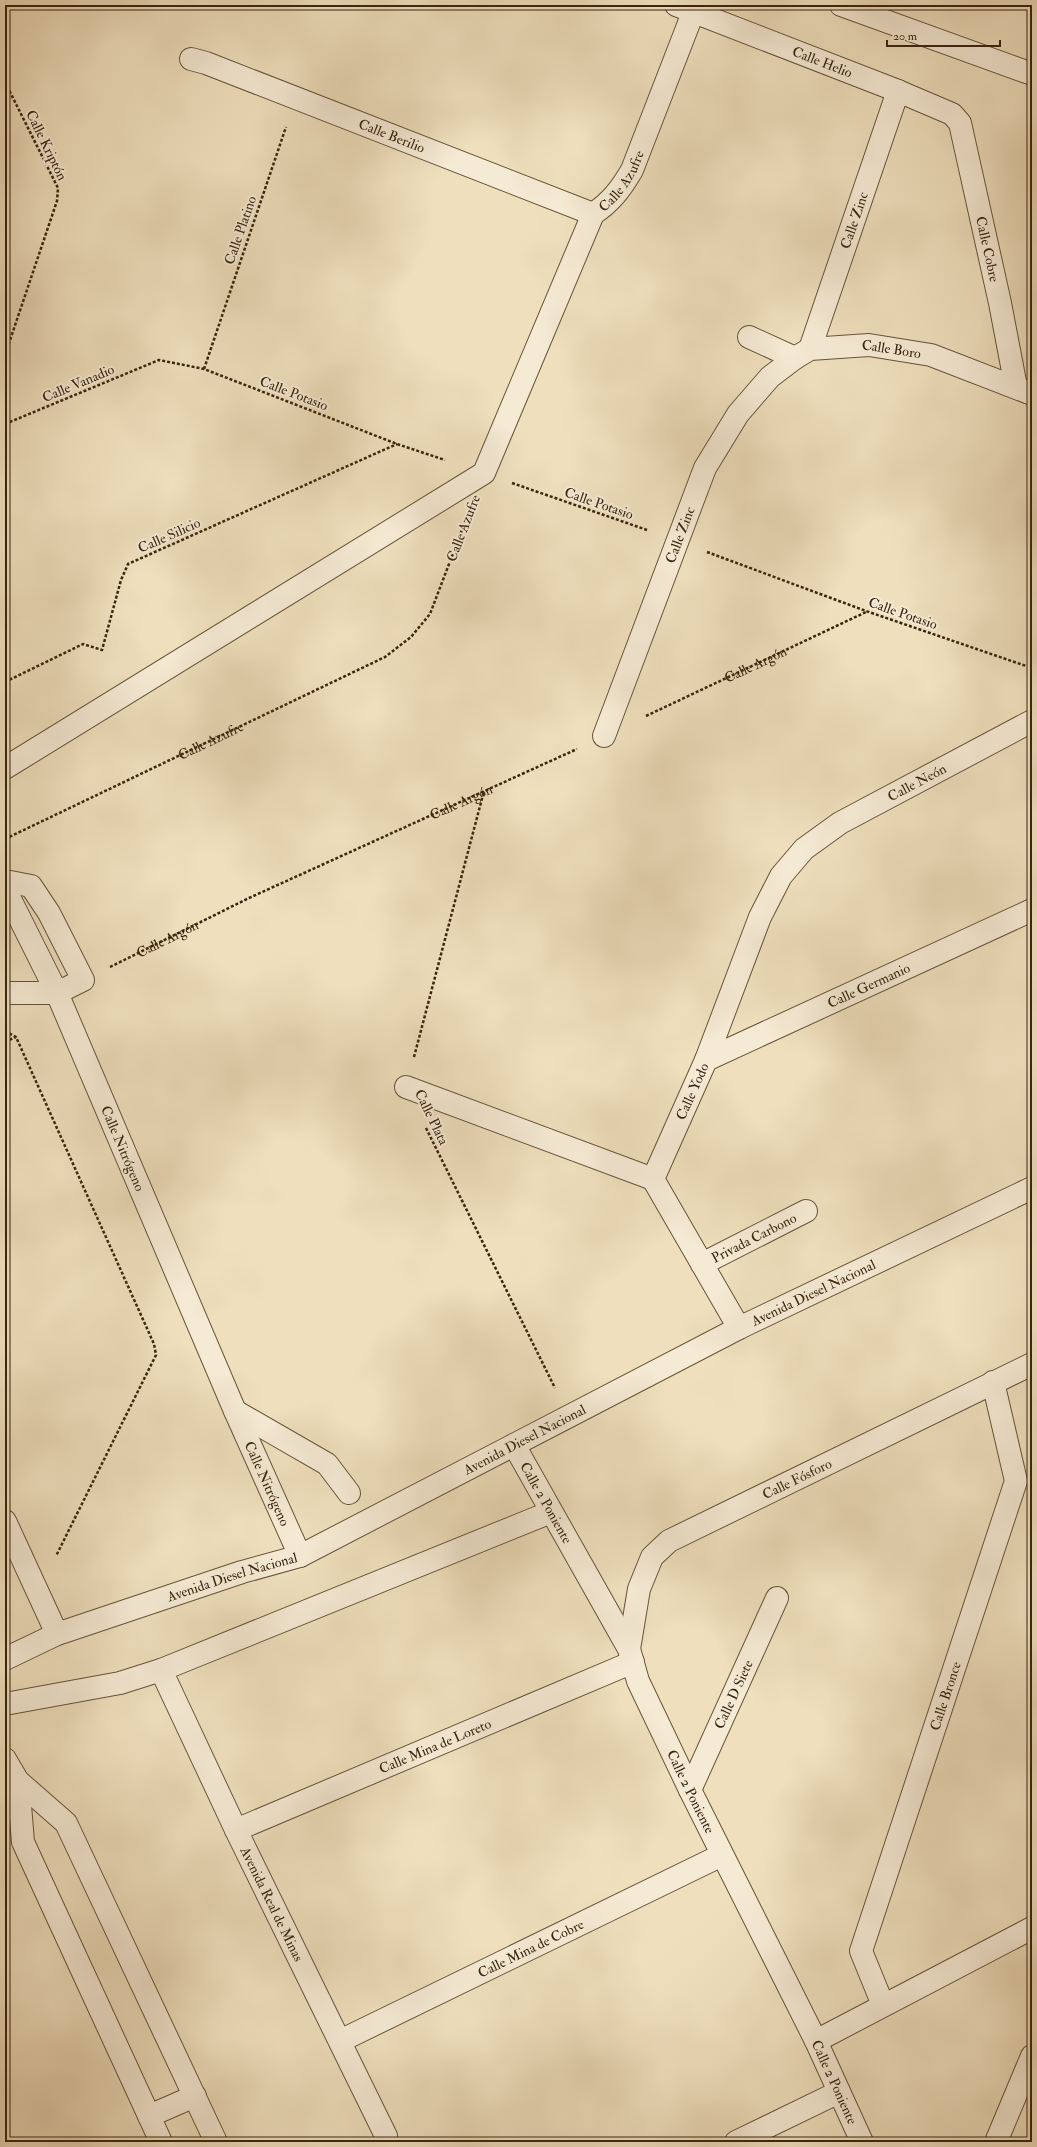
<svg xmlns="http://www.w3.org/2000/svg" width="1037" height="2147" viewBox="0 0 1037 2147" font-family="'IM FELL Double Pica',serif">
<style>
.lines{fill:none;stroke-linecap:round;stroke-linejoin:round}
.pedestrian-casing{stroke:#66543a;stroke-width:24}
.minor-casing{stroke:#66543a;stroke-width:24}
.tertiary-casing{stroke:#66543a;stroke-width:24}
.path{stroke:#38250f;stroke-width:2.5;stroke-dasharray:3 2;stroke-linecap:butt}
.pedestrian{stroke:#f5ead4;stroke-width:22}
.minor{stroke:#f5ead4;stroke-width:22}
.tertiary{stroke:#f5ead4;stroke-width:22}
.labels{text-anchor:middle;stroke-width:4;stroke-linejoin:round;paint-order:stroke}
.street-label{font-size:14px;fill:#38250f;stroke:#f5ead4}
</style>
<rect width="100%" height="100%" fill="#efdfbd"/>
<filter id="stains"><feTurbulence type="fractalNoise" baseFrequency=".005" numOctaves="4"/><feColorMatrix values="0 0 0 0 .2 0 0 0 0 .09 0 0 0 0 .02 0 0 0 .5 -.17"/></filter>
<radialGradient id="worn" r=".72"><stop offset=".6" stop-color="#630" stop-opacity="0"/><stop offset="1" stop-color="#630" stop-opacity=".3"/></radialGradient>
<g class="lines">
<defs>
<g id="pedestrian">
<path d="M841,5L1032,74"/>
<path id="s4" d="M191,59L206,63L593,214"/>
<path id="s5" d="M810,349L898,91"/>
<path d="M235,1411L327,1464L349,1493"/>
<path d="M5,1521L57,1634"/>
<path id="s6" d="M690,1790L777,1598"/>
<path id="s7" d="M883,2005L861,1951L1016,1481L993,1382"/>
<path d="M996,2142L1032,2056"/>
</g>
<g id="minor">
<path id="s8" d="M676,5L898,91L952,114L960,123L1000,303L1016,387"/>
<path id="s9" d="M749,337L795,358L810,349L869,345L931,355L1032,394"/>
<path id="s10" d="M604,736L705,468L738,414L770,377L795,358"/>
<path id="s11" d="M5,768L484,473L593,214C611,202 621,189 632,170L696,5"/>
<path d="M5,881L31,886L49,913L83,980L57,993H5"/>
<path id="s12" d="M5,889L57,993L235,1411L300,1556"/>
<path id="s13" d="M706,1060L1032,910"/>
<path d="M406,1087L653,1179"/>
<path id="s14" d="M653,1179L706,1060L760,917L781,876L804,849L840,823L1032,721"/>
<path d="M653,1179L739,1328"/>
<path id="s15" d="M702,1264L806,1211"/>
<path id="s16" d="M514,1445L629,1649L638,1681L690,1790L816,2041L862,2142"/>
<path id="s17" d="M629,1649L639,1589L652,1557L669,1541L1032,1364"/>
<path id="s18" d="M161,1670L236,1830L386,2136"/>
<path d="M5,1704L120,1683L161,1670L551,1512"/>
<path d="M5,1759L18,1781L66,1823L216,2142"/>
<path d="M18,1781L23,1842L161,2142"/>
<path id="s19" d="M236,1830L633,1662"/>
<path id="s20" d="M340,2041L722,1855"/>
<path d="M816,2041L1032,1928"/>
<path d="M149,2116L195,2096"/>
<path d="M736,2142L839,2092"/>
</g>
<g id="tertiary">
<path id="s21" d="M5,1659L57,1634L242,1572L300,1556L739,1328L1032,1188"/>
</g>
</defs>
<use href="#pedestrian" class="pedestrian-casing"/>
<use href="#minor" class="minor-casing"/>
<use href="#tertiary" class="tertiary-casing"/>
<g class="path">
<path d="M5,82L58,188L57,201L5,355"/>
<path d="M204,369L286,127"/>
<path d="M5,424L159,360L204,369L397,444L445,460"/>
<path d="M512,483L647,530"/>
<path d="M707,552L866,611L1032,668"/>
<path d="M5,682L83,644L102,650L121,580L128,564L397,444"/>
<path id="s1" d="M646,716L866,612"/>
<path id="s2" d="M5,839L385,657L411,637L430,614L465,522"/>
<path id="s3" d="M110,967L249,898L577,749"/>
<path d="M5,1031L16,1037L154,1344L156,1355L56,1556"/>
<path d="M5,1042L16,1037"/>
<path d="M414,1057L484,791"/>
<path d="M426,1128L555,1388"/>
</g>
<use href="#pedestrian" class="pedestrian"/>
<use href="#minor" class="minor"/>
<use href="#tertiary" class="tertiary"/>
</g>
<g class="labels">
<g class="street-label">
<text dy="5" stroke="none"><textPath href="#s8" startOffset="157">Calle Helio</textPath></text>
<text dy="5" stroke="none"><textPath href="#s4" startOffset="215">Calle Berilio</textPath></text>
<text transform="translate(47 145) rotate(64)" y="5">Calle Kriptón</text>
<text dy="5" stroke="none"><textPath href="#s11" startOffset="888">Calle Azufre</textPath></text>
<text dy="5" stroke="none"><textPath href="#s5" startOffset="136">Calle Zinc</textPath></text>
<text transform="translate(240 230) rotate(-71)" y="5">Calle Platino</text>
<text dy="5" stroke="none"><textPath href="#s8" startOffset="438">Calle Cobre</textPath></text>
<text dy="5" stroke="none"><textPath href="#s9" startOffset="150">Calle Boro</textPath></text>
<text transform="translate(78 383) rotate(-23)" y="5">Calle Vanadio</text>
<text transform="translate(294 393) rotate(21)" y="5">Calle Potasio</text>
<text transform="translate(599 503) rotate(19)" y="5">Calle Potasio</text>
<text transform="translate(463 528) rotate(-69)" y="5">Calle Azufre</text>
<text transform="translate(169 535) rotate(-24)" y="5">Calle Silicio</text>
<text dy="5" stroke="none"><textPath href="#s10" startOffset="215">Calle Zinc</textPath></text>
<text transform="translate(903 613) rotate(19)" y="5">Calle Potasio</text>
<text dy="5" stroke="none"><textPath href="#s1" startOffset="121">Calle Argón</textPath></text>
<text dy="5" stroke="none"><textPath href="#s2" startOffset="228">Calle Azufre</textPath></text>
<text dy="5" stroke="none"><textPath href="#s14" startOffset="496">Calle Neón</textPath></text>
<text dy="5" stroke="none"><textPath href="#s3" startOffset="388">Calle Argón</textPath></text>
<text dy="5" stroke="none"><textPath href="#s3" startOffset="64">Calle Argón</textPath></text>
<text dy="5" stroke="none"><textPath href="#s13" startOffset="179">Calle Germanio</textPath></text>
<text dy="5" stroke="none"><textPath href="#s14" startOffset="96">Calle Yodo</textPath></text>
<text transform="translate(432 1117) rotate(64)" y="5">Calle Plata</text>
<text dy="5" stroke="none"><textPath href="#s12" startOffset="285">Calle Nitrógeno</textPath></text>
<text dy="5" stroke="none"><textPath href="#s15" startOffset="58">Privada Carbono</textPath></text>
<text dy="5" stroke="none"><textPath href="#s21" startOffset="890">Avenida Diesel Nacional</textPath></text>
<text dy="5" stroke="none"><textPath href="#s21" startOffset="566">Avenida Diesel Nacional</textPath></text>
<text dy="5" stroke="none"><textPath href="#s17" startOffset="261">Calle Fósforo</textPath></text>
<text dy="5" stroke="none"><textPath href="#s12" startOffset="650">Calle Nitrógeno</textPath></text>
<text dy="5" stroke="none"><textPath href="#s16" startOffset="66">Calle 2 Poniente</textPath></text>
<text dy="5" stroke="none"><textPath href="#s21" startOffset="242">Avenida Diesel Nacional</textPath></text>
<text dy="5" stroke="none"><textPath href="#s6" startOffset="105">Calle D Siete</textPath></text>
<text dy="5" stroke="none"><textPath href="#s7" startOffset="327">Calle Bronce</textPath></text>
<text dy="5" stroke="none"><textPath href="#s19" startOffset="216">Calle Mina de Loreto</textPath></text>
<text dy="5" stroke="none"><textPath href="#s16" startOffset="390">Calle 2 Poniente</textPath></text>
<text dy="5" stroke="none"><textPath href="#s18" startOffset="259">Avenida Real de Minas</textPath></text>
<text dy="5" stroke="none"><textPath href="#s20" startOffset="212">Calle Mina de Cobre</textPath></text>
<text dy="5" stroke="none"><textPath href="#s16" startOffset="714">Calle 2 Poniente</textPath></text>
</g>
</g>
<rect width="1037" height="2147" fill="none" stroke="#efdfbd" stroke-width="20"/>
<rect x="6" y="6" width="1025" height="2135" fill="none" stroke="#38250f" stroke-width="2"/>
<rect x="10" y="10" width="1017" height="2127" fill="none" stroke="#38250f"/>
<path d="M887 40v6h113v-6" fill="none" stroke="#38250f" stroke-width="2"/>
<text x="893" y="40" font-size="12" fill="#38250f" stroke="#f5ead4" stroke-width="3" paint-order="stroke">20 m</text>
<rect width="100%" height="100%" filter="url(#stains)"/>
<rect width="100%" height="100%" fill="url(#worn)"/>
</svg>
